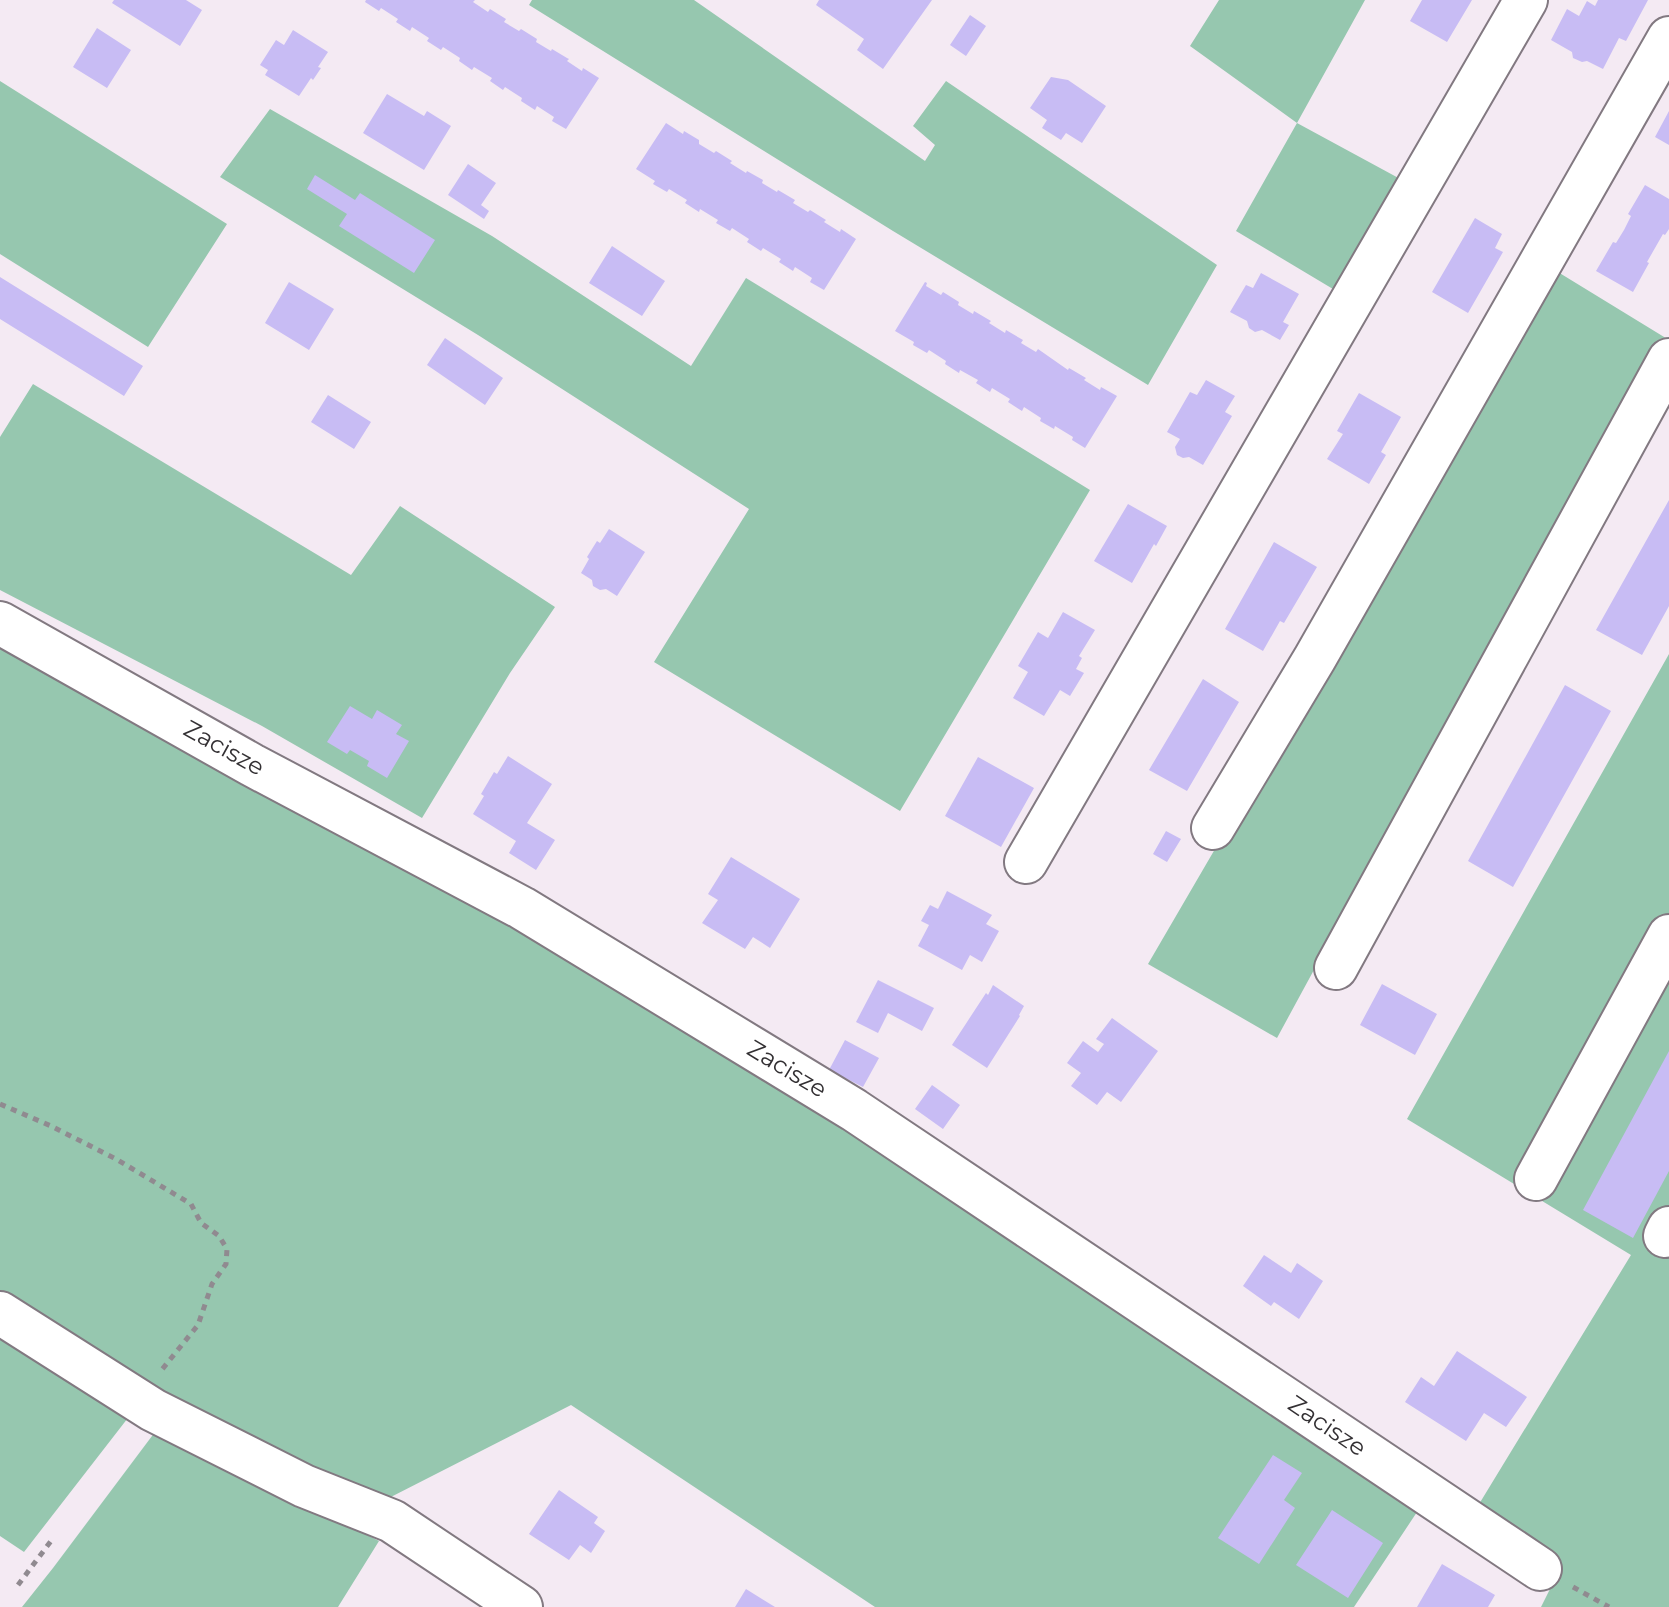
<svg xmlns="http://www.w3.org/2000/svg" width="1669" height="1607" viewBox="0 0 1669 1607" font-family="Montserrat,sans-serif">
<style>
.green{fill:#96c7af}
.building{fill:#c8bcf4}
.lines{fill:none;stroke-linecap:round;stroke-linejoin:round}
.minor-casing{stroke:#827981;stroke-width:46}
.path{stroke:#908a90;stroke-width:5;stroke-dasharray:6 6;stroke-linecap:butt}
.minor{stroke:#fff;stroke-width:42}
.labels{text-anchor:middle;stroke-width:8;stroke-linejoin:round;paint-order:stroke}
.street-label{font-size:24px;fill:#333033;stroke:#fff}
</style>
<rect width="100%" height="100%" fill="#f4eaf3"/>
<path class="green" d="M532,0H694L925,161L935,145L913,126L946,81L1217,265L1148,385L893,231L529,5Z
M1219,0H1365L1297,123L1404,181L1343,295L1236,231L1297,123L1190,46Z
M0,81L227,224L148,347L0,254Z
M270,109L492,236L691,366L746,278L1090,490L900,811L654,662L749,509L478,335L220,177Z
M1553,269L1669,340L1366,874L1277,1038L1148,964Z
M33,384L351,575L400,506L555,607L510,673L422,818L262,726L0,590V437Z
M3,643L256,777L730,1049L1421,1506L1354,1607H875L571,1405L383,1501L167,1396L0,1299V648Z
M1669,654V1607H1541L1559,1571L1473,1514L1631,1255L1407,1119Z
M0,1334L131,1414L24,1552L0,1536Z
M158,1428L379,1541L338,1607H22L53,1568Z"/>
<path class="building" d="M114,0H186L202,10L180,46L112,3Z
M366,0H475L473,2L488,12L490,9L506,19L504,22L519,31L521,29L537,39L536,42L551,51L552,49L567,58L569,59L567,61L582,71L583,68L599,78L566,129L552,121L554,117L537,106L535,110L521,101L522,98L505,87L503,90L490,81L492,78L474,67L472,70L459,61L460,58L443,47L441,50L427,41L429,38L412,27L410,31L396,22L398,19L381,8L379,11L365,2Z
M819,0H932L883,69L857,50L864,39L816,5Z
M1422,0H1472L1447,42L1410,21Z
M1598,0H1648L1626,41L1619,38L1603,69L1587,61L1582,62L1573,58L1572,52L1551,40L1567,9L1579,16L1587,1L1595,6Z
M970,15L986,26L966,56L950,45Z
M97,28L131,50L107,88L73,67Z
M293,30L328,52L318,67L321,68L313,80L311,78L299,96L265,75L268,70L260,65L276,40L284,45Z
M1051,77L1068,80L1106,106L1082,143L1066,133L1061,140L1042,128L1047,120L1030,108Z
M387,94L424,116L427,111L451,126L424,170L363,133Z
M1669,111V145L1655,137Z
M666,123L683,134L684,131L699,140V144L714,153L716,151L732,161L730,163L746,173L747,171L763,180L762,183L777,192L778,190L795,200L793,203L808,212L810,210L826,220L824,222L840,232L841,229L856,239L824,290L810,282L812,278L795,267L793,271L779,262L781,259L763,248L761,251L747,242L749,239L732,228L730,231L716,223L718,220L700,209L699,212L685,203L687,200L669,189L667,192L653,184L655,181L636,169Z
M468,164L496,183L481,205L489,211L484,219L448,195Z
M315,175L355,200L360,193L435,240L414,273L339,226L347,214L307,189Z
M1645,185L1669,199V229L1665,235L1663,234L1647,262L1649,263L1633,292L1596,271L1613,242L1616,243L1624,230L1631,216L1628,214Z
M1475,218L1502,234L1495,248L1503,252L1468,313L1432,292Z
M612,246L665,281L642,316L589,283Z
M1261,273L1299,294L1283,322L1289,325L1280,340L1262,330L1255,332L1249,328L1247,321L1230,312L1246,285L1253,288Z
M0,277L143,366L124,396L0,319Z
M289,282L334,309L309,350L265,323Z
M925,282L927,283L926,286L941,295L943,292L959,302L958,305L973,314L974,311L991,321L989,323L1005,333L1006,330L1023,340L1021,343L1036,352L1038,349L1068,370L1069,368L1086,378L1084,380L1100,390L1101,387L1117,396L1085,448L1072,440L1073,437L1055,426L1054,429L1040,421L1041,418L1024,407L1022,411L1008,402L1010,399L992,388L990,392L976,383L978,380L960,370L959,373L945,364L946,361L929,350L927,353L913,345L914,342L895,331Z
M445,338L503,378L485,405L427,365Z
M1206,380L1235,396L1225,412L1232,416L1203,465L1189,457L1183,458L1177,455L1175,447L1180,439L1167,432L1190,392L1197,395Z
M1359,393L1401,417L1381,452L1386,455L1369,484L1327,459L1343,434L1337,431Z
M328,395L371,422L354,449L311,422Z
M1669,500V606L1642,655L1596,630Z
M1128,504L1167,526L1156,546L1154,544L1132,583L1094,561Z
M609,529L645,552L617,596L606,589L600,590L593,586L592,580L581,573L589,559L587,557L597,541L600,543Z
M1274,542L1317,567L1284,623L1280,621L1263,651L1225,629Z
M1063,612L1095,630L1079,656L1082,658L1076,669L1084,673L1070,696L1060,690L1044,716L1013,698L1028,672L1018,666L1038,632L1048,638Z
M1203,679L1239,702L1187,791L1149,770Z
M1565,685L1611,711L1513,887L1468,861Z
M350,706L372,719L377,710L402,725L396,734L409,741L387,778L367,766L369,761L350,750L347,754L327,742Z
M508,756L552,784L527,823L555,840L536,870L509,853L516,841L473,814L484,796L481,794L494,772L497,774Z
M978,757L1034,788L1001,847L945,816Z
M1166,831L1181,839L1167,862L1153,854Z
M731,857L800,899L770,948L753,937L745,949L702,923L718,900L708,894Z
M947,891L992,915L986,924L999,931L982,962L970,955L962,970L918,946L929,925L921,921L930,905L938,909Z
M878,980L934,1008L922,1031L888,1013L878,1033L856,1022Z
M1382,984L1437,1014L1415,1055L1360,1025Z
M993,985L1024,1006L1019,1015L1020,1016L987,1068L952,1045L986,993L988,995Z
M1112,1018L1158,1051L1121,1102L1107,1092L1097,1105L1071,1086L1081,1073L1067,1063L1083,1041L1098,1052L1104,1044L1096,1039Z
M845,1040L879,1058L863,1087L829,1070Z
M1669,1051V1171L1633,1238L1583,1210Z
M932,1085L960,1105L943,1129L915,1109Z
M1264,1255L1291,1273L1297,1263L1323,1281L1299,1319L1274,1302L1271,1306L1243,1286Z
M1457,1351L1527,1397L1506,1427L1484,1413L1466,1441L1405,1402L1421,1377L1434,1386Z
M1273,1455L1302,1473L1284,1500L1295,1508L1259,1564L1218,1538Z
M559,1490L598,1517L594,1523L605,1531L591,1553L580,1545L569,1560L529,1534Z
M1332,1510L1383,1543L1348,1598L1296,1565Z
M1442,1564L1495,1595L1488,1607H1417Z
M746,1589L775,1607H735Z"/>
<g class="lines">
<defs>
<path id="minor" d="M0,623L252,765L522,908L854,1110L1540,1569
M1213,828L1315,658L1669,38
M1026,862L1526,0
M1336,968L1669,360
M1536,1179L1669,936
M1665,1236L1669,1228
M0,1313L153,1410L304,1486L392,1521L521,1607"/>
</defs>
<use href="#minor" class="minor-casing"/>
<path class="path" d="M0,1104L51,1126L116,1159L191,1204L201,1223L219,1236L227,1249L226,1264L212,1284L198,1325L160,1372
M18,1585L51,1541
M1573,1587L1609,1607"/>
<use href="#minor" class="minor"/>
</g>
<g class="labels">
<g class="street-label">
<text transform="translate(224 748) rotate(29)" y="8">Zacisze</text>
<text transform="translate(787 1069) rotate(31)" y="8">Zacisze</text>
<text transform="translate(1327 1426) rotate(34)" y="8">Zacisze</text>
</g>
</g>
</svg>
